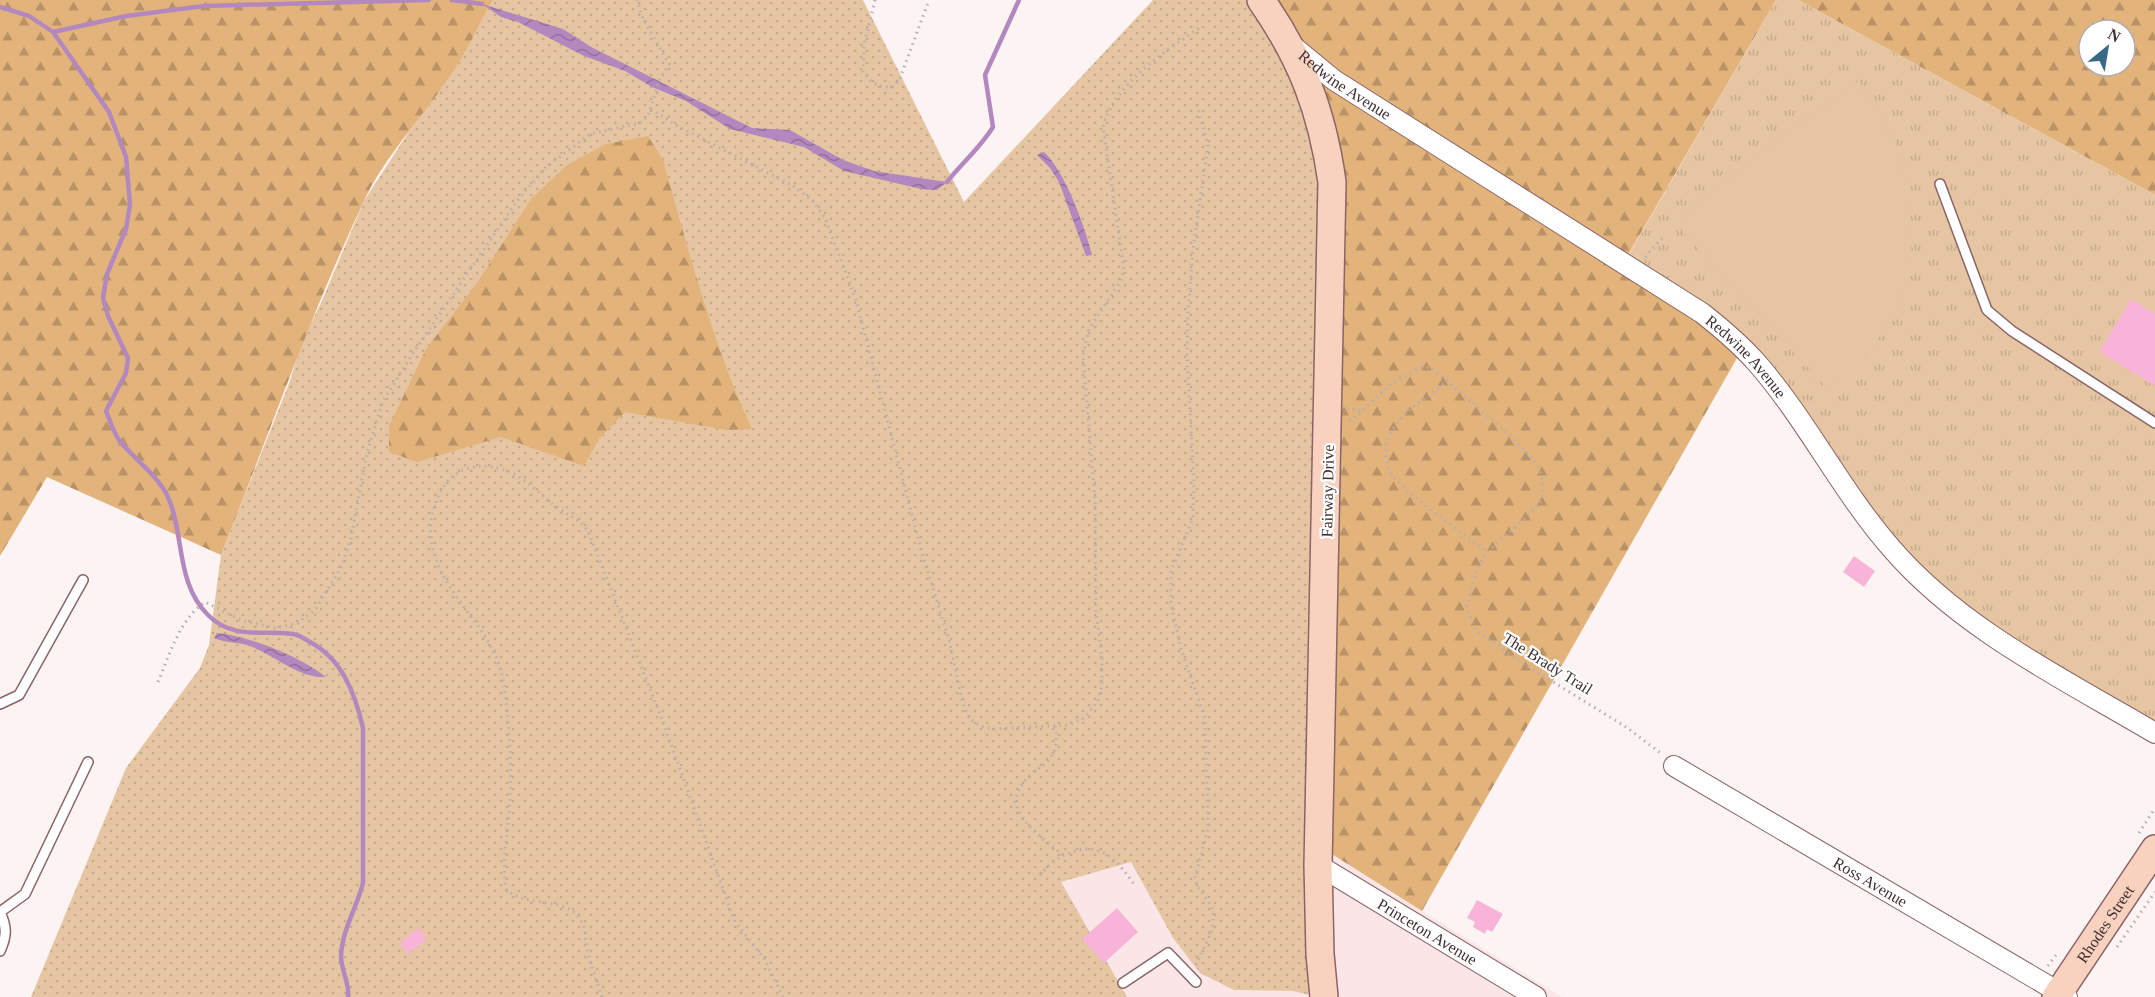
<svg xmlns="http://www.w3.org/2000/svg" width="2155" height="997" viewBox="0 0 2155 997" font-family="Georgia,serif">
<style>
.built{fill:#fbe6e7}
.grass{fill:url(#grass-dots)}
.forest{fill:url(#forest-firs);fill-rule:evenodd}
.park{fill:url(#park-tufts)}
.garden{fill:#e6c5a2}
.water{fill:url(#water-waves)}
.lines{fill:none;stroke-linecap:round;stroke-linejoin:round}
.stream{stroke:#b288be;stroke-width:4.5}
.building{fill:#f8b4d8}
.lane-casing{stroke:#8a6466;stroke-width:12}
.street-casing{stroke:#8a6466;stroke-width:22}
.secondary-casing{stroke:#8a6466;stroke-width:30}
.path{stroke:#b9adae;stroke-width:3;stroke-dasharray:1.5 4.5;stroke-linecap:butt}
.lane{stroke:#fff;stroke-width:9}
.street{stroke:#fff;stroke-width:20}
.secondary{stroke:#f9d1bf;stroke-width:27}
.labels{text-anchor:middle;stroke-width:4.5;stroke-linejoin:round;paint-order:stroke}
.street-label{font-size:16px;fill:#402f30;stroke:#fff}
</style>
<defs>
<pattern id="grass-dots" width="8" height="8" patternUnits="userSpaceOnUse" patternTransform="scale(1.5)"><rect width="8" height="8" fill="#e6c5a2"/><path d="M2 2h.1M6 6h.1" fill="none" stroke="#c6aa8c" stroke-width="1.8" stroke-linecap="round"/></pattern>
<pattern id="forest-firs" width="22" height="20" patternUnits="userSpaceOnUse" patternTransform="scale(1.5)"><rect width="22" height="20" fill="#e3b37c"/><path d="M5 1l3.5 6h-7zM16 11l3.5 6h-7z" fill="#b99266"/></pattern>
<pattern id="park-tufts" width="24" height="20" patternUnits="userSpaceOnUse" patternTransform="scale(1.5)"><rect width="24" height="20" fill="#e6c5a2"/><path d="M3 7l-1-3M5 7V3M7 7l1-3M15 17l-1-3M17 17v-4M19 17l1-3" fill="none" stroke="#c6aa8c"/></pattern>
<pattern id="water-waves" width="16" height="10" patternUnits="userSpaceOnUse" patternTransform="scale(1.5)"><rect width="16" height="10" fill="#b288be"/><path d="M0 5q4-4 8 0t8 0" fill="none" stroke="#92709b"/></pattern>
</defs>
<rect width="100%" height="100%" fill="#fcf3f3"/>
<path class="built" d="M1327,851L1422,911L1562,997H1322Z
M1131,862L1173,938L1234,990L1292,991L1320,997H1127L1060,882Z"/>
<path class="grass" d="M493,0H863L964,202L1153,0H1267L1341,190L1320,997L1292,991L1234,990L1200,973L1173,938L1131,862L1061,882L1127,997H31L126,768L200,668L209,645L221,555L290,381L302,341L321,303L364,201L408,133L451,74Z"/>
<path class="forest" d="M0,0H493C478,25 467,52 450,76C422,118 384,157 363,203C309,318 268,437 221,555L47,477L0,556Z
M1267,0H1776L1624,262L1741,351L1422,911L1327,851L1341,190Z
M1798,0H2155V195ZM2089,30H2125V66H2089Z
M648,136L663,160C689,252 712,342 752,429L726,430L625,412L599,439L584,466L501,437L417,462L389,452V426L426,349L477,283L531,199L567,165L606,144Z"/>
<path class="park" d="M1776,0H1798L2155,195V730L1979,619L1902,552L1741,351L1624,263Z"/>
<path class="garden" d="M1859,81L1899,149L1910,209L1912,263L1899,307L1873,347L1840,380L1826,387L1684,234L1681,216L1785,133Z"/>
<path class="water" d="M482,4L563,29L593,48L752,128L790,130L843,160L874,171L947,182L937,190L921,189L844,171L804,147L730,129L686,101L652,87L625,71L584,56L518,22L501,17Z
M1044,152C1065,171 1085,227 1092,255L1086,256L1059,182L1050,168L1037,155Z
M217,633C249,636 301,657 326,677C299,679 272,653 247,645C236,642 225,643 214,638Z"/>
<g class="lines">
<path class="stream" d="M452,0L482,4
M0,7L29,16L53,32L109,112L126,157L130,205L126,229L107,274L103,298L108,316L128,358L126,373L106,411C110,420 113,432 119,440C134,459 156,474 167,495C185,533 175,583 208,615C233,640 261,630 293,634C299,635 305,639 310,642C342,659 355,693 363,728V883C357,907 342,930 341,956C341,971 350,983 348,997
M53,32L126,16L204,6L429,0
M947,182C962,163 980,148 993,127L985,75L1019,0"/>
</g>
<path class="building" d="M2131,299L2155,314V386L2099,352Z
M1854,556L1875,571L1864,587L1843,572Z
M1477,900L1503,914L1492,932L1487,929L1485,934L1473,927L1475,922L1467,918Z
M1117,908L1138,932L1104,963L1082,939Z
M418,928L427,939L408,954L400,943Z"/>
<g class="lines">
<defs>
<path id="lane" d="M1940,184L1987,310L2012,331L2155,423
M0,704L19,695L83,580
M0,912L25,894L88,762
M0,912C7,927 7,936 0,951
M1123,983L1168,953L1196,982"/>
<g id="street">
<path id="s1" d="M1295,48L1334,80L1702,313C1721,328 1739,343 1756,362C1807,420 1841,491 1892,549C1962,630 2064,679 2155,733"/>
<path id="s2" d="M1674,766L2067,997"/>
<path id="s3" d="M1318,865L1536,997"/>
</g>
<g id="secondary">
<path d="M1261,0C1302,59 1322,111 1332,182L1318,865L1320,954L1324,997"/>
<path id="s4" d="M2056,997L2155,849"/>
</g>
</defs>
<use href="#lane" class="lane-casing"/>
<use href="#street" class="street-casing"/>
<use href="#secondary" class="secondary-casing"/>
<path class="path" d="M875,0L864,45L863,72C872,84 879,88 894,87L900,78L929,0
M651,109L674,124L795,187L814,202L826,220L856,300L922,553L949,640L963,704L970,719L980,726L994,729L1068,725L1084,718L1098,701L1102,683V656L1096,611L1095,501L1083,355L1089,329L1120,282L1124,270L1103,127C1116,81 1164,53 1202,26
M1645,257L1663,237
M1448,380C1431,397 1409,405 1396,425C1385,440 1382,456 1391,473C1401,491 1467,536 1487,552
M1347,409L1361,410
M1349,420L1353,419L1393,382L1422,367L1432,368L1511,436L1537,464L1543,482L1541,501L1530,514L1487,552L1477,569L1466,608L1476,630L1516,659L1626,727L1662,754
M158,682C170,654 179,620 205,602L241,620L275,628L298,623L315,610L342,566L351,538L367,453L383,401L411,356L517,201L545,168L590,134L640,123L648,116L660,79L669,64L643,19L637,0
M1055,726C1064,773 1024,760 1015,802C1023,827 1044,839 1063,855
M2139,833L2155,808
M1040,875C1053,858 1082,841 1104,853C1117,860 1125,872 1134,884
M2117,947L2155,892
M1196,965L1211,933L1214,916L1212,907L1198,887L1195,878L1208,828L1205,718L1181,649L1171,605V571L1193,518L1194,481L1187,356L1188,311L1193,250L1208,145L1197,105
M2048,966L2058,952
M602,997C596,979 589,961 586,943C585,937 586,930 583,925C570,893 527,910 506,889C501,859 509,828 510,798C512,760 509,722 504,685C495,624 437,596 431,537C429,523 433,510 438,497C452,463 488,459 517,476C532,484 543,498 557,507C570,517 577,517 588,531L663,722L735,922L764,958L783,997"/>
<use href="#lane" class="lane"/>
<use href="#street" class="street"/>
<use href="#secondary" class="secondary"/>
</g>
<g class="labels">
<g class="street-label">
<text dy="6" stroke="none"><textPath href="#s1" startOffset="62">Redwine Avenue</textPath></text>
<text dy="6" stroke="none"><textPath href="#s1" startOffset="548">Redwine Avenue</textPath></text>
<text transform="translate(1327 491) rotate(-89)" y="6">Fairway Drive</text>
<text transform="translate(1548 663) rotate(32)" y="6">The Brady Trail</text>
<text dy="6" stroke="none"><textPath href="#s2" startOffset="228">Ross Avenue</textPath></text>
<text dy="6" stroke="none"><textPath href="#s4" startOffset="88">Rhodes Street</textPath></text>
<text dy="6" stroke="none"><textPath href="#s3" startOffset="128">Princeton Avenue</textPath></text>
</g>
</g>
<g transform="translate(2107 48) rotate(30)"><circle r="28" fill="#ffffff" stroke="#b3acac" stroke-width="1.5"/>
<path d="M0-4.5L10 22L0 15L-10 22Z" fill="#366a87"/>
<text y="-9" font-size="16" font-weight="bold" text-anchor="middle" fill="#402f30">N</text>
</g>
</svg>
